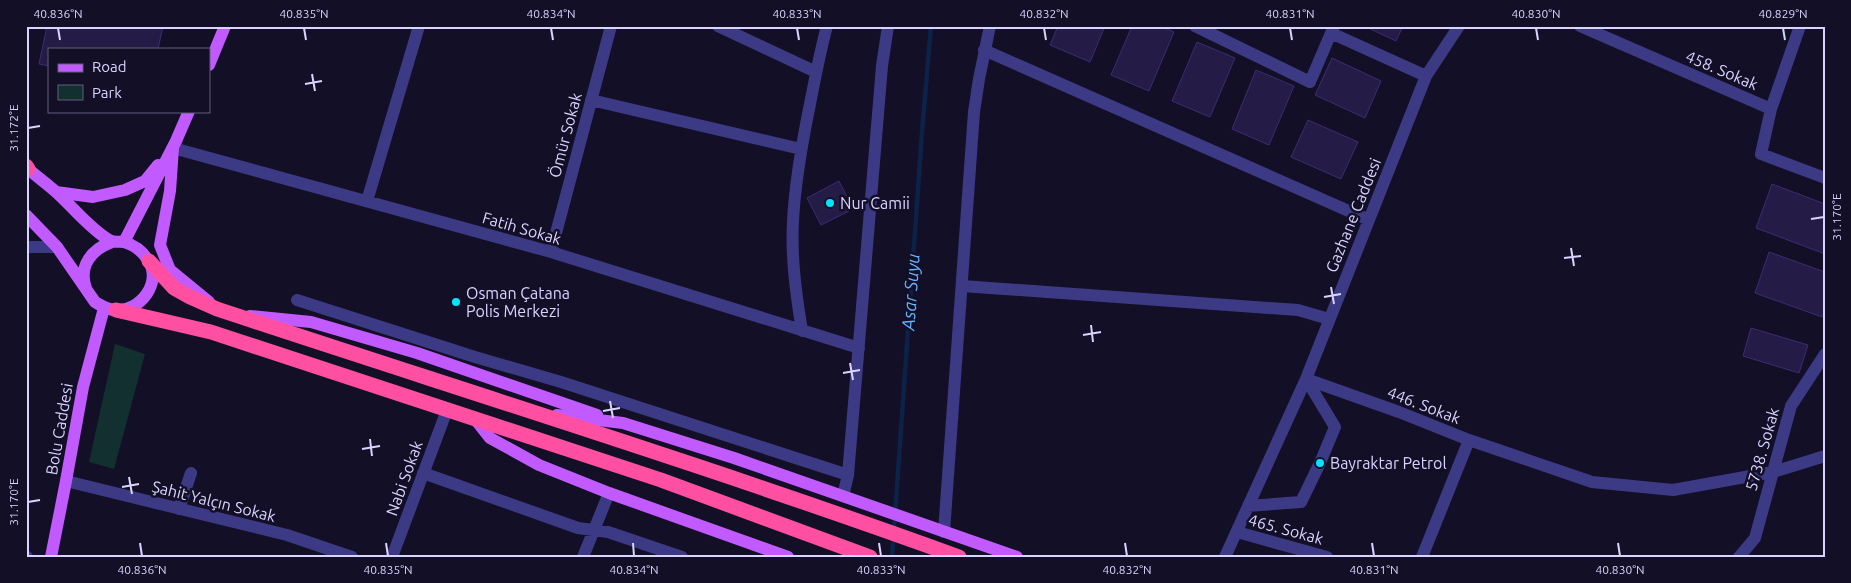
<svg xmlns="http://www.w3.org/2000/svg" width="1851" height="583" viewBox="0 0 1851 583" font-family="Ubuntu,sans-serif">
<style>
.green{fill:#12302f}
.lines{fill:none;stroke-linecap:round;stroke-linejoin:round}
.stream{stroke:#0c2248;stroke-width:4.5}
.building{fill:#241b47;stroke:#3b2d73}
.minor{stroke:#3d3a85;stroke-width:12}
.major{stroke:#c25bff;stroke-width:12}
.highway{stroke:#ff4fa3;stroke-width:15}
.ticks{fill:none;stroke:#d9d4ff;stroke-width:2}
.poi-dot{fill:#00e5ff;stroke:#130f26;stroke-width:2}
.labels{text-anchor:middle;stroke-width:5;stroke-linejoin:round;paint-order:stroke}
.street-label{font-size:16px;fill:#d9d4ff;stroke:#130f26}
.poi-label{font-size:16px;fill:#d9d4ff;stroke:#130f26;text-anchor:start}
.water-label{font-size:18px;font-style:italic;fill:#62b6ff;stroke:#130f26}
.neatline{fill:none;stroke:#d9d4ff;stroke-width:2}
.ticks-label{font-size:12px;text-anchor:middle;fill:#d9d4ff}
</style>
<rect width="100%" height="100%" fill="#130f26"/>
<path class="green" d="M115,344L145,354L114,469L89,462Z"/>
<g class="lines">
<path class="stream" d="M892,557L922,132L931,26"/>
</g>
<path class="building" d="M47,26H163L158,49H49V66L39,64Z
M1058,26H1105L1090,62L1050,45Z
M1132,26H1160L1174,32L1149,91L1111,75Z
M1364,26H1403L1396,41Z
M1197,42L1235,58L1210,117L1172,101Z
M1332,58L1381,81L1365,118L1315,95Z
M1256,70L1294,86L1269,145L1232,129Z
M1308,120L1358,142L1341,179L1291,157Z
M839,181L853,209L821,225L807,198Z
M1772,184L1825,204V254L1756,228Z
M1769,252L1825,272V311L1822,317L1755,293Z
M1751,328L1808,345L1799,373L1743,356Z"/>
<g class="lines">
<path class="minor" d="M718,26L816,72
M1195,26L1310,82L1334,26
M1580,26L1771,109L1800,26
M1331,33L1426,76
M984,50L1369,220
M591,100L801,149
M1771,109L1761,154L1825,178
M173,148L551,252L859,348
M367,201L419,26
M26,247H57
M551,252L611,26
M962,286L1298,310L1329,319
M297,300L475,357L561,382L848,475
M802,331C796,294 791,258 793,221C795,181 802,143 810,104C815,78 820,52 827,26
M1306,379L1399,412L1469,440L1592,482L1673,490L1773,472L1825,456
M423,473L578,528L608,532L682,557
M66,481L287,535L352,557
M843,496L848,475L882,66L888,26
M1248,506L1301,502L1320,463L1335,427L1306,379
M179,509L191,473
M944,532L974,112L979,79L990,26
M1237,532L1327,557
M26,556L27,557
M392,557L447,410
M583,557L609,493
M1225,557L1306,379L1426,76L1459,26
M1422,557L1469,440
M1739,557L1755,538L1791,406L1825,354"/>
<path class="major" d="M209,65L225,26
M173,148L170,191L160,245L170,270L209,302
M26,167C36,176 46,183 56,192C74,208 89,228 109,240C114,243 119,241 124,242C134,245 143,252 148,260C163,282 140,312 116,310C108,310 102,306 95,302L57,247L26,215
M56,192L93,197L125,190L145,181L158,165
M124,242L176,141L189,111
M86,288C78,266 92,249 112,242
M250,316L311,322L417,353L597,415
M557,415L623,423L734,458L1017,557
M475,419L490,438L539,465L609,493L788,557
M51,557L66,481L83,387L104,308"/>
<path class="highway" d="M26,166L28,169
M149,261L174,288L190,297L217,309C465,391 714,468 959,557
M116,310L211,332L661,480L870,557"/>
</g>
<path class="ticks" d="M58,28L60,40M304,28L306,40M551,28L553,40M797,28L799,40M1044,28L1046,40M1290,28L1292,40M1536,28L1538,40M1783,28L1785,40M312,74L315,91M305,84L322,81M28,128L40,126M1811,219L1824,217M1571,248L1574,266M1564,258L1581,256M1331,287L1334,304M1324,297L1341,294M1091,325L1093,342M1083,335L1101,332M850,363L853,380M843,373L860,370M610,401L613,418M603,411L620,408M370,439L372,456M362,449L380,446M129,477L132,494M122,487L139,484M28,502L40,500M140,543L142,556M386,543L388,556M633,543L634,556M879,543L881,556M1125,543L1127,556M1372,543L1374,556M1618,543L1620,556"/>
<g class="poi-dot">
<circle cx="830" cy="203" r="5"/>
<circle cx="456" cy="302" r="5"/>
<circle cx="1320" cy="463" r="5"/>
</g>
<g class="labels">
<g class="street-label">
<text transform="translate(1722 70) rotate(23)" y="6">458. Sokak</text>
<text transform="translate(565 135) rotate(-75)" y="6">Ömür Sokak</text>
<text transform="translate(1353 215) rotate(-68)" y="6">Gazhane Caddesi</text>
<text transform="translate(522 228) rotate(16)" y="6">Fatih Sokak</text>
<text transform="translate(1424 405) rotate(21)" y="6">446. Sokak</text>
<text transform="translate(59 429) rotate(-80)" y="6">Bolu Caddesi</text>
<text transform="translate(1762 449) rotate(-74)" y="6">5738. Sokak</text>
<text transform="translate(404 478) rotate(-70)" y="6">Nabi Sokak</text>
<text transform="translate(214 501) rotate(14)" y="6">Şahit Yalçın Sokak</text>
<text transform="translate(1286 529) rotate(15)" y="6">465. Sokak</text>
</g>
<g class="poi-label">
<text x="840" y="209">Nur Camii</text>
<text x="466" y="299">Osman Çatana<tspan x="466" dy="18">Polis Merkezi</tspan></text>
<text x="1330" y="469">Bayraktar Petrol</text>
</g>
<g class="water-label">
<text transform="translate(911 292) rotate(-86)" y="6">Asar Suyu</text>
</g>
</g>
<rect width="1851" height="583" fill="none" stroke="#130f26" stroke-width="55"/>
<rect x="48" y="48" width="162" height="65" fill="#130f26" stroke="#625e7d"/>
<rect x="58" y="64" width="25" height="8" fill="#c25bff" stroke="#625e7d"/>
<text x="92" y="72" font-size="15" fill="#d9d4ff">Road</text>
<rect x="58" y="85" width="25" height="15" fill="#12302f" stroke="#625e7d"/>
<text x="92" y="98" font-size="15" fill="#d9d4ff">Park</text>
<rect x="28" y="28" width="1796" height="528" class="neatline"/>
<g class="ticks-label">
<text x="58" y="18">40.836°N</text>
<text x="304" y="18">40.835°N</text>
<text x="551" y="18">40.834°N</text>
<text x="797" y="18">40.833°N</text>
<text x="1044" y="18">40.832°N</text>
<text x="1290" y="18">40.831°N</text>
<text x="1536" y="18">40.830°N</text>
<text x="1783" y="18">40.829°N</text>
<text transform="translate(14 128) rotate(-90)" y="4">31.172°E</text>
<text transform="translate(1837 217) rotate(-90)" y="4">31.170°E</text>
<text transform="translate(14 502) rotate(-90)" y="4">31.170°E</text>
<text x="142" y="574">40.836°N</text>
<text x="388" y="574">40.835°N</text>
<text x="634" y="574">40.834°N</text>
<text x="881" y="574">40.833°N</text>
<text x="1127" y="574">40.832°N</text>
<text x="1374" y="574">40.831°N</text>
<text x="1620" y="574">40.830°N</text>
</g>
</svg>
